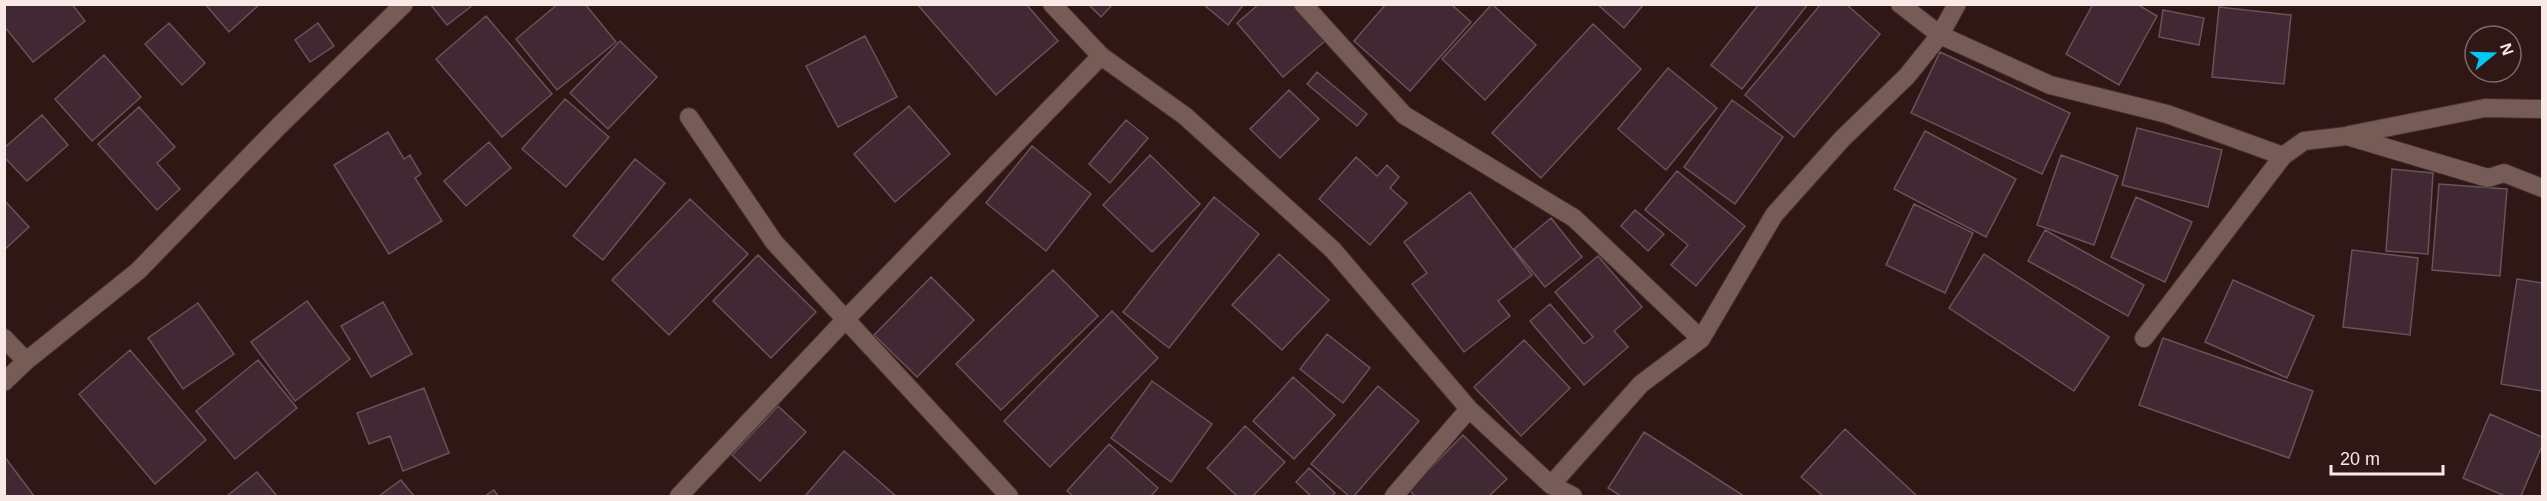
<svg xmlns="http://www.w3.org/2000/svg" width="2547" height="501" viewBox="0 0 2547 501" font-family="Helvetica,sans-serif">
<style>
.building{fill:#402932;stroke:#6b515b;stroke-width:1.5}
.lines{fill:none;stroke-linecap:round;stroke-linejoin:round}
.minor-casing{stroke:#433130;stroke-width:20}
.minor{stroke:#775b57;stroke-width:18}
</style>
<rect width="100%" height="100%" fill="#2e1715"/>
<path class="building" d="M4,4H72L85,21L33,62L4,26Z
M205,4H260L229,32Z
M430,4H473V5L447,25Z
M558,4H585L616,42L557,90L516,39Z
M917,4H1026L1058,41L996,95Z
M1088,4H1113L1101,17Z
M1203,4H1244L1228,25Z
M1259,4H1293L1325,41L1283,77L1237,23Z
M1386,4H1451L1471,22L1410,91L1354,41Z
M1492,4L1536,45L1485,100L1442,59Z
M1597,4H1644L1624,28Z
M1759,4H1808L1742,89L1711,65Z
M1821,4H1846L1880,34L1794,137L1745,95Z
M2093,4H2137L2157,16L2119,85L2066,54Z
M2219,7L2291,15L2284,84L2212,77Z
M2163,10L2204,18L2199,45L2159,37Z
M486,16L552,94L502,137L436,59Z
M169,23L205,63L182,85L145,44Z
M318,23L334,46L310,62L295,40Z
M1593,24L1641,69L1541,178L1492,133Z
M865,36L897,97L838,127L806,66Z
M620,41L657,77L608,129L570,93Z
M1940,52L2070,113L2042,174L1911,113Z
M104,55L141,97L92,141L55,99Z
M1668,68L1717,108L1666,170L1618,129Z
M1317,72L1367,114L1357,126L1307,84Z
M1289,90L1319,119L1280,158L1250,129Z
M565,99L609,137L566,187L522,149Z
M1732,100L1783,137L1735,204L1684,167Z
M909,106L950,154L895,202L854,154Z
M139,107L175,147L157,163L180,189L157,210L98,144Z
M42,115L68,145L27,181L4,157V148Z
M1126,120L1148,138L1110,183L1089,164Z
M2137,128L2222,150L2208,207L2122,185Z
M1925,131L2016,179L1986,237L1894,189Z
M388,132L404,159L410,155L421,174L415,178L442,221L389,254L334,165Z
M489,142L511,168L466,206L444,181Z
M1032,146L1091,194L1046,251L986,203Z
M1150,155L1200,204L1152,252L1103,205Z
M2061,155L2118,176L2094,245L2037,225Z
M1356,157L1377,176L1387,165L1399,177L1390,188L1407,203L1370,245L1319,199Z
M635,159L665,183L603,260L573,236Z
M2392,169L2433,173L2428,254L2386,251Z
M1677,171L1745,226L1696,286L1671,265L1688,245L1645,210Z
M2439,184L2507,189L2500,276L2432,270Z
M1470,192L1532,275L1498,301L1510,316L1464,352L1412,284L1427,273L1404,242Z
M1214,197L1259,234L1169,348L1123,312Z
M2136,197L2192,222L2165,282L2111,257Z
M690,199L748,254L669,335L612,280Z
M4,200L29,227L4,250Z
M1914,204L1973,233L1945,293L1886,265Z
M1635,210L1664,234L1648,251L1621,226Z
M1551,218L1582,257L1545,287L1514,249Z
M2045,230L2144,285L2128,316L2028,261Z
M2352,250L2418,258L2410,335L2343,327Z
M1279,254L1329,300L1282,350L1232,305Z
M1984,254L2109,337L2074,391L1949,308Z
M758,255L816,312L771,358L713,301Z
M1598,256L1642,307L1614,331L1628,347L1584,385L1530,321L1550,304L1584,344L1593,337L1555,292Z
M1053,270L1098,316L1001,410L956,364Z
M931,277L974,320L917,377L874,335Z
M2517,279L2542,283V391L2501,384Z
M2233,280L2314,316L2287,378L2205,342Z
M307,301L350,359L295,401L251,342Z
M383,302L412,354L371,377L341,326Z
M198,303L234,354L183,389L148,338Z
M1112,311L1158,358L1050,467L1004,421Z
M1327,334L1370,368L1343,403L1300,369Z
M2163,338L2313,391L2289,458L2139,405Z
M1524,340L1570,388L1521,436L1474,387Z
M130,350L206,440L155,484L79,394Z
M258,360L297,408L235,459L196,411Z
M1293,377L1335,415L1294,459L1253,421Z
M1152,381L1212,424L1171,482L1111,438Z
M1378,386L1419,421L1354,496H1349L1311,464Z
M424,388L449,453L403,471L390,436L369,444L357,413Z
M778,406L806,432L760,481L732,455Z
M2490,414L2542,437V446L2521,496H2505L2463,478Z
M1245,426L1285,462L1253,496H1237L1207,468Z
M1845,429L1917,496H1823L1801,477Z
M1644,432L1744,496H1621L1608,488Z
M1463,435L1507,479L1489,496H1415L1409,490Z
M1109,444L1158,488L1151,496H1073L1067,491Z
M844,451L896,496H805Z
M4,456L34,496H4Z
M1309,468L1335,493L1331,496H1311L1296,482Z
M257,472L277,496H227Z
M401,480L414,496H379Z
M494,490L498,496H485Z"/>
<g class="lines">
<defs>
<path id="minor" d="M1052,4L1101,56L1185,116L1333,250L1469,409L1551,485L1573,496
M1303,4L1404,115L1574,218L1701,339
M1900,4L1940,35L2050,85L2167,114L2283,156L2304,141L2347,136L2488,178L2504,173L2542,188
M689,117L774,242L1009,496
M2349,135L2485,108L2542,109
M4,338L26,361
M2144,338L2283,156
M4,382L26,361L138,271L280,125L404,4
M1551,485L1641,384L1701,339L1774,215L1842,139L1907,76L1940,35L1957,4
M679,496L845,320L1101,56
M1394,496L1469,409"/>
</defs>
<use href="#minor" class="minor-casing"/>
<use href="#minor" class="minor"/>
</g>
<rect width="2547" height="501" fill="none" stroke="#f9e9e6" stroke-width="12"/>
<g transform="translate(2493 54) rotate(71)"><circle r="28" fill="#2e1715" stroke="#7f6b69" stroke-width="1.5"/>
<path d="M0-4.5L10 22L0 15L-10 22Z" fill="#00cbf8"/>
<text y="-9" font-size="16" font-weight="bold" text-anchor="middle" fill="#f9e9e6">N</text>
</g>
<path d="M2331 465v9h112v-9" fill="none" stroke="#f9e9e6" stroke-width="3"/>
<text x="2340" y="465" font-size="18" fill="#f9e9e6" stroke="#2e1715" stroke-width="4.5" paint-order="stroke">20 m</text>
</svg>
